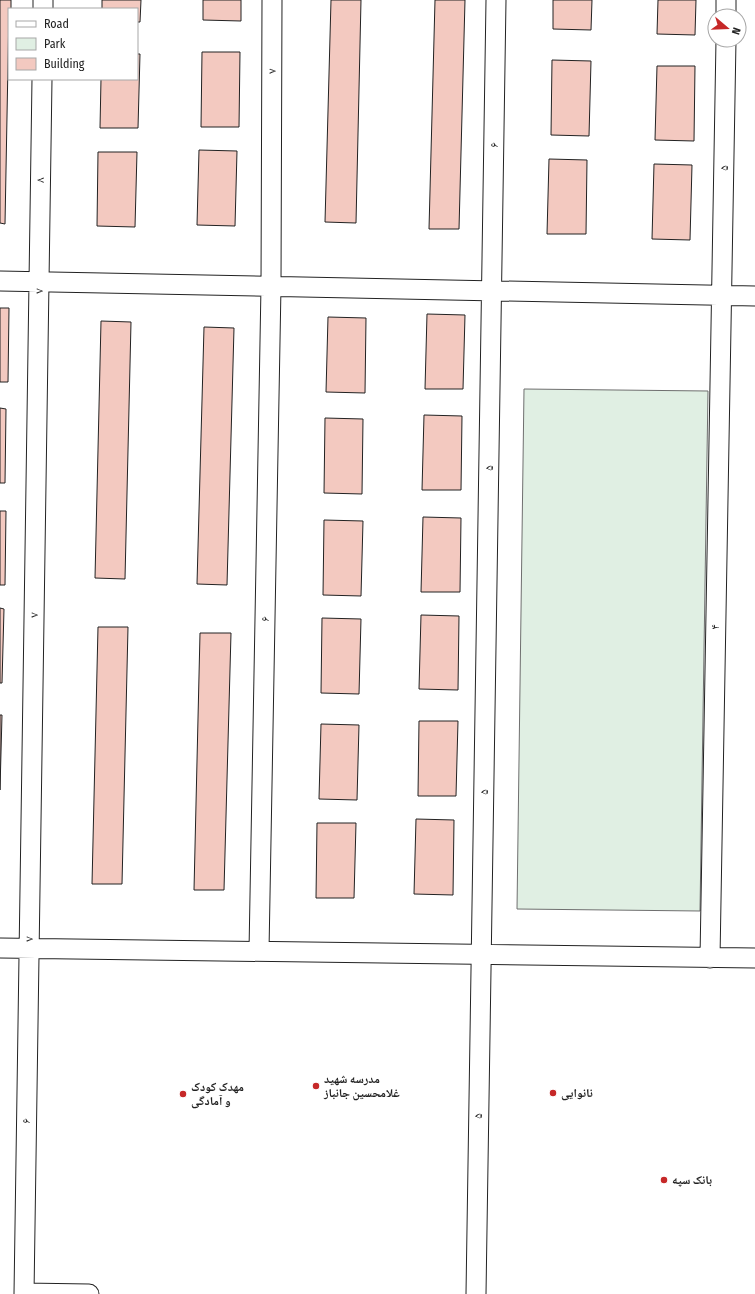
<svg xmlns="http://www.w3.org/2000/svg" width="755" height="1294" viewBox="0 0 755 1294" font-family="'Fira Sans Condensed','Noto Naskh Arabic',sans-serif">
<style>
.green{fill:#e0efe3;stroke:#6f6f6f}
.building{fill:#f3c9c0;stroke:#222}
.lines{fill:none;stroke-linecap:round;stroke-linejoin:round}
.minor-casing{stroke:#222;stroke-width:21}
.minor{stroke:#fff;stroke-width:19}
.poi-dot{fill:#c62828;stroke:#fff;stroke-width:1.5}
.labels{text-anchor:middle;stroke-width:3;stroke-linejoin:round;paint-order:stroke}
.street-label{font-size:12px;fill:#222;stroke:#fff}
.poi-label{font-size:12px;font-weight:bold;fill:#222;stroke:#fff;text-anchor:start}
</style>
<rect width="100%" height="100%" fill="#fff"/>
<path class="green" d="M524,389L708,391L700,911L517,909Z"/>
<path class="building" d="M0,0H11V9H9L5,224L0,223Z
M102,0H141L140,22H137V9H102Z
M203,0H241V21L203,20Z
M331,0H361L356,223L325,222Z
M435,0H465L459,229H429Z
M553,0H592L591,30L553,29Z
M658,0H696L695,35L657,34Z
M202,52H240L239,127H201Z
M137,54H140L138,128H100L101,79H137Z
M552,60L591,61L589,136L551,135Z
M657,66H695L694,141L655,140Z
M199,150L237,151L235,226L197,225Z
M98,152H137L135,227L97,226Z
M549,159L587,160L586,234H547Z
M654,164L692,165L690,240L652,239Z
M0,308H9L8,382H0Z
M427,314L465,315L463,389H425Z
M328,317L366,318L365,393L326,392Z
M101,321L131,322L125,579L95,578Z
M204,327L234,328L227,585L197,584Z
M0,408L6,409L5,483H0Z
M424,415L462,416L461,490H422Z
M325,418L363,419L362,494L324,493Z
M0,511H6L5,585H0Z
M423,517L461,518L460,592H421Z
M324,520L363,521L361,596L323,595Z
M0,608L4,609L2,683H0Z
M421,615L459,616L458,690L419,689Z
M322,618L361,619L359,694L321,693Z
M98,627H128L122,884H92Z
M200,633H231L224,890H194Z
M0,715H2L0,790Z
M419,721H458L456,796H418Z
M321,724L359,725L357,800L319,799Z
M416,819L454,820L453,895L414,894Z
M317,823H356L354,898H316Z"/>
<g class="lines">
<defs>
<path id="minor" d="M43,9V0
M726,16V0
M0,281L755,296
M0,948L755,958
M259,951L271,286L272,0
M710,958L726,40
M24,1293L89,1294
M24,1294L42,79
M476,1294L496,0"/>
</defs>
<use href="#minor" class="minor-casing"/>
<use href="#minor" class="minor"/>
</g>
<g class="poi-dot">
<circle cx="316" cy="1086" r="4"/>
<circle cx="553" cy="1093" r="4"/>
<circle cx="183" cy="1094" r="4"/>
<circle cx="664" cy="1180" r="4"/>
</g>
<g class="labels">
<g class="street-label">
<text transform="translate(272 71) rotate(-90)" y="4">۷</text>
<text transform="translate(494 145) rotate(-89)" y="4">۶</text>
<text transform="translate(724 168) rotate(-89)" y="4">۵</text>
<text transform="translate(40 180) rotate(-89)" y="4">۸</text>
<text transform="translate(39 291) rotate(-89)" y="4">۷</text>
<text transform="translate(489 468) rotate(-89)" y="4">۵</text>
<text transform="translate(34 615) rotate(-89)" y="4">۷</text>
<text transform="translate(265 619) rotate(-89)" y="4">۶</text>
<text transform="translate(715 627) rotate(-89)" y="4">۴</text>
<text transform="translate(484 792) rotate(-89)" y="4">۵</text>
<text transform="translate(29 939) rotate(-89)" y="4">۷</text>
<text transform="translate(478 1116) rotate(-89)" y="4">۵</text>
<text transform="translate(26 1121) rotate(-89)" y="4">۶</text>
</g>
<g class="poi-label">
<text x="324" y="1083">مدرسه شهید<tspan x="324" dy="14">غلامحسین جانباز</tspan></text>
<text x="191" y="1091">مهدک کودک<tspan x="191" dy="14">و آمادگی</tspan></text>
<text x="561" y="1097">نانوایی</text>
<text x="672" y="1184">بانک سپه</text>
</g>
</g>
<rect x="8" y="8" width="130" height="72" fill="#ffffff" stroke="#a7a7a7"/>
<rect x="16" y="21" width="20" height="6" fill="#ffffff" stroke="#a7a7a7"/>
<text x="44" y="28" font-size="12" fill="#222222">Road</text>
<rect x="16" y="38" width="20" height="12" fill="#e0efe3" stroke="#a7a7a7"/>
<text x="44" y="48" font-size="12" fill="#222222">Park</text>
<rect x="16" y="58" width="20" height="12" fill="#f3c9c0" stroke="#a7a7a7"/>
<text x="44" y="68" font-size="12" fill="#222222">Building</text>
<g transform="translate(727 28) rotate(109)"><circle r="19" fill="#ffffff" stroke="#a7a7a7"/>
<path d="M0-3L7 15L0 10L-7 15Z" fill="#c62828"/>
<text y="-6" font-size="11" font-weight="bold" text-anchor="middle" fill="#222222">N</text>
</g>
</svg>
